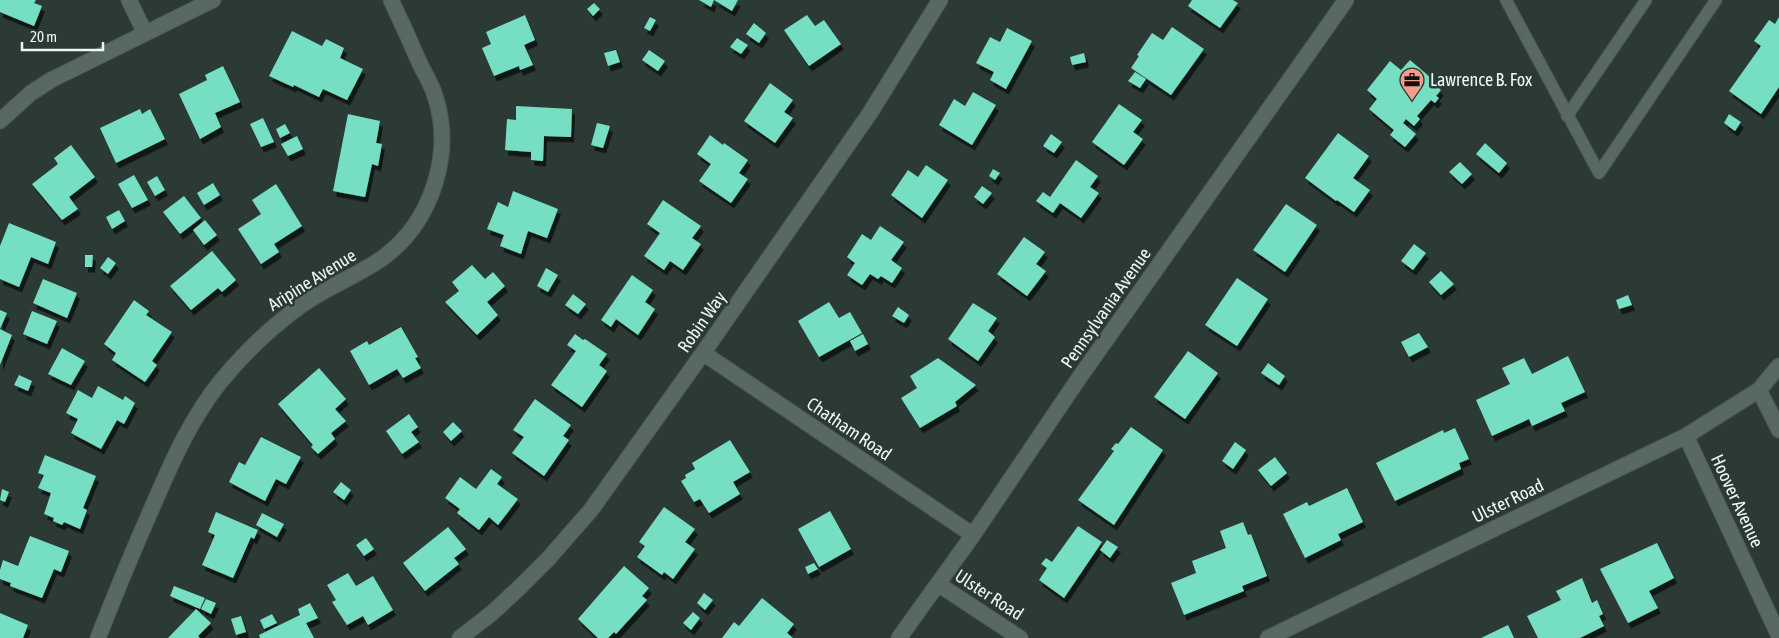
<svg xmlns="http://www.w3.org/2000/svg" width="1779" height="638" viewBox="0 0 1779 638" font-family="'Asap Condensed',sans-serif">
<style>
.building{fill:#74dec3;filter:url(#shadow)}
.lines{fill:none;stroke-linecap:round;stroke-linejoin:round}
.lane-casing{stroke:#4c5955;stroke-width:13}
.street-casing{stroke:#4c5955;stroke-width:17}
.secondary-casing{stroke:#4c5955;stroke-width:17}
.lane{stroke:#586863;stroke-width:11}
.street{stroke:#586863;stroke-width:15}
.secondary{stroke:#586863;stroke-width:15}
.labels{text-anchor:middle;stroke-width:5;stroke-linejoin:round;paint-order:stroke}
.poi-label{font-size:18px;fill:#eef7f4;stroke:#2b3a35;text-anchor:start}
.street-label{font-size:18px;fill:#eef7f4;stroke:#2b3a35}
</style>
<defs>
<filter id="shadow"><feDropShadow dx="3" dy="5.5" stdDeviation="0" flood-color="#0009"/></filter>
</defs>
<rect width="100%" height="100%" fill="#2b3a35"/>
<path class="building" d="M0,0H36L34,3L42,6L34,26L0,12Z
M699,0H738L732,11L714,0L711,7Z
M1192,0H1233L1238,3L1220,28L1188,6Z
M594,3L600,9L593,16L587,9Z
M525,15L535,40L524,45L533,65L520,70L519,66L494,76L482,48L491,44L486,32Z
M807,15L815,26L824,20L841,44L809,66L784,30Z
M650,17L656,20L650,31L644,28Z
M1779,17V87L1761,114L1729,91L1761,46L1754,41L1769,20L1775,24Z
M754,23L766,33L759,43L746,34Z
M1172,27L1204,49L1171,95L1131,68L1139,56L1137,55L1152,33L1163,40Z
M1007,28L1032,41L1006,89L990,80L994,72L976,63L990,37L1000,42Z
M292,31L322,46L326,39L344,48L340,58L363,69L347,100L323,89L319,97L294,85L293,87L269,76Z
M737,38L748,45L741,54L730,47Z
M616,50L620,62L608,66L604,53Z
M649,50L665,61L658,71L642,60Z
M1084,53L1086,62L1072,65L1070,57Z
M1410,60L1437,83L1435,85L1441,90L1436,96L1439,98L1435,103L1431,100L1417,116L1420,119L1414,126L1406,119L1403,123L1416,134L1405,147L1390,135L1394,130L1369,109L1377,99L1367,90L1390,61L1401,70Z
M223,66L240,102L215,113L221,127L200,139L179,94L207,80L205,75Z
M1135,72L1146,79L1140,88L1128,81Z
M770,83L793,100L784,112L793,118L775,143L744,121Z
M973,92L996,105L972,145L939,125L954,99L965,106Z
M1119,104L1142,120L1133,132L1143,139L1124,165L1092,142Z
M516,106L572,109L571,137L544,136L543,161L531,160V152L505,150L507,119L516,120Z
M140,109L142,114L150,109L165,139L116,163L100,128Z
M348,114L380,121L376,143L382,144L378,166L372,164L365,197L333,191Z
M1729,114L1741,122L1735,131L1724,123Z
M263,118L274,142L261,147L250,124Z
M597,123L610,126L603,148L591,145Z
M285,124L290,133L280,138L276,129Z
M1338,133L1369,156L1353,178L1370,190L1354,212L1337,200L1336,201L1305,178Z
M1051,134L1062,142L1054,153L1043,146Z
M710,135L723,145L724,143L748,160L739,173L748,179L731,203L699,181L711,164L697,154Z
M297,136L303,149L288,156L281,144Z
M1485,143L1507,163L1499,173L1476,154Z
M71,145L95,177L69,197L78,209L62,220L32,184L58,164L54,158Z
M1076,160L1098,176L1090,187L1099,193L1081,218L1060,203L1053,213L1036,201L1043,192L1050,197Z
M1460,162L1472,174L1462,184L1449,172Z
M926,165L948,180L922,218L891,195L908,170L918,177Z
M993,169L1000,173L995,180L989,176Z
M134,175L148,200L132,208L118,184Z
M157,176L165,190L155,196L147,182Z
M213,183L220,195L204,205L197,193Z
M276,184L302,226L274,244L279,252L261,264L238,229L261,214L252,200Z
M982,186L992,193L983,204L974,197Z
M513,191L558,209L547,238L528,231L521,254L500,246L504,235L487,229L498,202L508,207Z
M184,196L201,218L180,234L163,212Z
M663,200L701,226L692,238L701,244L683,270L670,261L664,270L644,256L660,233L647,224Z
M1286,204L1317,225L1285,272L1253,250Z
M119,210L125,221L112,229L106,217Z
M205,220L217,235L204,245L193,230Z
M9,223L56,242L48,264L31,257L19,287L0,279V246Z
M880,226L904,242L891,260L902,268L892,283L881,276L878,279L870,274L862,285L847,275L855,263L847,257L862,234L871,240Z
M1024,237L1045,252L1036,264L1046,271L1027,296L997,274Z
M1414,244L1426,253L1413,270L1401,261Z
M212,251L236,280L222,292L218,288L191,310L170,286Z
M85,255H93L92,267H85Z
M108,257L116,263L108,274L100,268Z
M472,265L485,279L493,272L505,286L487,302L498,315L477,335L445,302L459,291L452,282Z
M546,268L558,275L548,292L537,286Z
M1441,271L1454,284L1441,295L1429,282Z
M632,275L653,290L645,302L655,309L638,335L616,319L611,327L601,320Z
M1237,278L1268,299L1237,346L1205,325Z
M43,279L77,293L67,318L33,303Z
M573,294L586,304L578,314L565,305Z
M1628,295L1632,305L1619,309L1616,300Z
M134,300L149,311L146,315L172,332L152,361L157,365L145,382L112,360L116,353L104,344Z
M829,302L839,318L850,312L862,333L819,357L798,321Z
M973,303L997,318L988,331L995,337L978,361L948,339Z
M898,307L909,315L904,323L892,316Z
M0,310L7,313L0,329L12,335L0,365Z
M32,311L57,321L47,344L23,334Z
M401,327L418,357L415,358L421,368L403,378L397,369L369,385L350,351L367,341L369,345Z
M1419,333L1428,347L1409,357L1401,342Z
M575,334L583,340L585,339L607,354L599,365L607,371L582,407L551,385L576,351L567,345Z
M863,334L868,344L855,351L850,341Z
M62,348L85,361L71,385L48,374Z
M1188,351L1218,373L1185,419L1154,397Z
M1568,356L1585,392L1561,403L1565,411L1532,426L1529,419L1492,436L1476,400L1510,384L1502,368L1524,358L1532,374Z
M938,358L976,385L955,402L957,406L920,428L901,398L917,388L910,376Z
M1268,363L1285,376L1279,385L1261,373Z
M319,368L346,399L335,409L346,421L331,433L335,439L318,454L311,447L313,445L278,404Z
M19,375L32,381L28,391L14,385Z
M98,386L123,400L125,396L135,403L124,424L117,420L101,449L71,433L78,419L66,413L78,390L92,398Z
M535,399L571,425L563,436L569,440L544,476L512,453L524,437L513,430Z
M409,414L418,427L411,432L419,442L402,454L386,431Z
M453,422L462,431L451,441L443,432Z
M1131,427L1163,450L1114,525L1078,500L1114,451L1111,449L1116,443L1118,444Z
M1455,428L1469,459L1459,463L1461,469L1395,501L1376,463L1443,430L1444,433Z
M261,437L301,457L286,484L276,479L265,501L229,482L239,462L245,465Z
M730,440L750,472L733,482L740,494L709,513L700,499L694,502L681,481L686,478L685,475L695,469L692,463Z
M1235,442L1246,450L1233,469L1222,461Z
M45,455L96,476L83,508L87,510L80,529L64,522L62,525L53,521L54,518L44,514L51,493L38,488L44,475L38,473Z
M1275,457L1287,473L1271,486L1258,470Z
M491,469L502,477L497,484L518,499L498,525L489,517L479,530L457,513L460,509L445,498L460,477L476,489Z
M341,482L351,490L344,500L333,492Z
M1347,488L1363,522L1338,534L1341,540L1305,558L1283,514L1307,502L1309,506Z
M2,489L9,492L5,502L0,500Z
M664,507L695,529L685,542L695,549L673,579L664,572L662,575L637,557L645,546L639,542Z
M830,511L851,549L819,567L798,529Z
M216,512L258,530L254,539L251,537L233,578L202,565L215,535L208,532Z
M262,513L284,524L277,537L256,525Z
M1243,522L1248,535L1251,534L1267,576L1242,586L1244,591L1184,615L1171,583L1196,573L1192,561L1226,548L1220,531Z
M1078,526L1102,542L1064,598L1039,580L1047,568L1041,564L1046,558L1052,562Z
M448,527L466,549L454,558L459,564L425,591L403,563Z
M30,536L69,551L61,572L54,569L42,598L10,586L11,583L0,579V570L3,560L18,566Z
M366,538L374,549L364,556L356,545Z
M1107,540L1118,547L1110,558L1100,550Z
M1657,543L1674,578L1649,591L1658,608L1628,623L1600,569Z
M814,563L818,569L808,574L805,567Z
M624,566L649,588L642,596L647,600L616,634L614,632L608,638H598L578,619Z
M348,573L356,586L373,576L393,610L368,625L363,616L347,625L332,602L336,600L327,585Z
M1582,578L1592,603L1597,600L1603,614L1599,616L1604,626L1580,638H1538L1527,616L1561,600L1556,591Z
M174,586L205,598L200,609L170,596Z
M704,593L713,600L705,610L697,603Z
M762,598L794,624L787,633L793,638H722L734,622L739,626Z
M206,599L216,603L211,614L201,609Z
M310,603L318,618L306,623L314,638H260L259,635L300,615L298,609Z
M196,609L211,623L198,636L200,638H168Z
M693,612L700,618L691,630L683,623Z
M0,613L28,625L23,638H0Z
M272,614L277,623L264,629L260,620Z
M241,616L246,632L236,635L231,619Z
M1508,625L1514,638H1481Z"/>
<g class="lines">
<defs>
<path id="lane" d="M1506,0L1599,173L1716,0
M1567,116L1646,0"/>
<path id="street" d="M129,0L145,33
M0,121L31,93L51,80L213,0
M703,353L973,535
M1759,390L1779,430
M1686,436L1779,636
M938,584L1020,638
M98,638C116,592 135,546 155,501C173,459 192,417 221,381C245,352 272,326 303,304C329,286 359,275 384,257C432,221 454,153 435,96C432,85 425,74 420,64C411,43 401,21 391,0
M460,638L492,613L520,587L548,559L591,510L703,353L870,113L940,0
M1268,638L1686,436L1759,390L1779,366"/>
<path id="secondary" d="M899,638L973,535L1077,381L1346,0"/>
</defs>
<use href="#lane" class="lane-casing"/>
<use href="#street" class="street-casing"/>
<use href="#secondary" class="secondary-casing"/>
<use href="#lane" class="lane"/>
<use href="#street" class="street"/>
<use href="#secondary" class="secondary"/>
</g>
<defs>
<symbol id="office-pin" viewBox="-11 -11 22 30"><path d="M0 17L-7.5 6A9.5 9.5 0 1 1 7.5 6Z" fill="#f49e89" stroke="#2b3a35"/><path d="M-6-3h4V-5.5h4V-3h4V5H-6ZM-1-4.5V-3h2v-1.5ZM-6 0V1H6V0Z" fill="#111"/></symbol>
</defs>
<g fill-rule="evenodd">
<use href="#office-pin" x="1398" y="66" width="28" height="38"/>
</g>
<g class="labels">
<g class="poi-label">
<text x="1430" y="86">Lawrence B. Fox</text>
</g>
<g class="street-label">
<text transform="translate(312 280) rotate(-32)" y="6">Aripine Avenue</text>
<text transform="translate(1106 308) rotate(-55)" y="6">Pennsylvania Avenue</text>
<text transform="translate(702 322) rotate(-55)" y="6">Robin Way</text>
<text transform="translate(849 429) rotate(34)" y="6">Chatham Road</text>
<text transform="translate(1508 501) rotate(-26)" y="6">Ulster Road</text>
<text transform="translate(1737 501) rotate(65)" y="6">Hoover Avenue</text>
<text transform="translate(989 595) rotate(33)" y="6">Ulster Road</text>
</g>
</g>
<path d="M22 42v8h81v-8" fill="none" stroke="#eef7f4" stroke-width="2.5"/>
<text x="30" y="42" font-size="15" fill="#eef7f4" stroke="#2b3a35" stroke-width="4" paint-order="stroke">20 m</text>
</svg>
